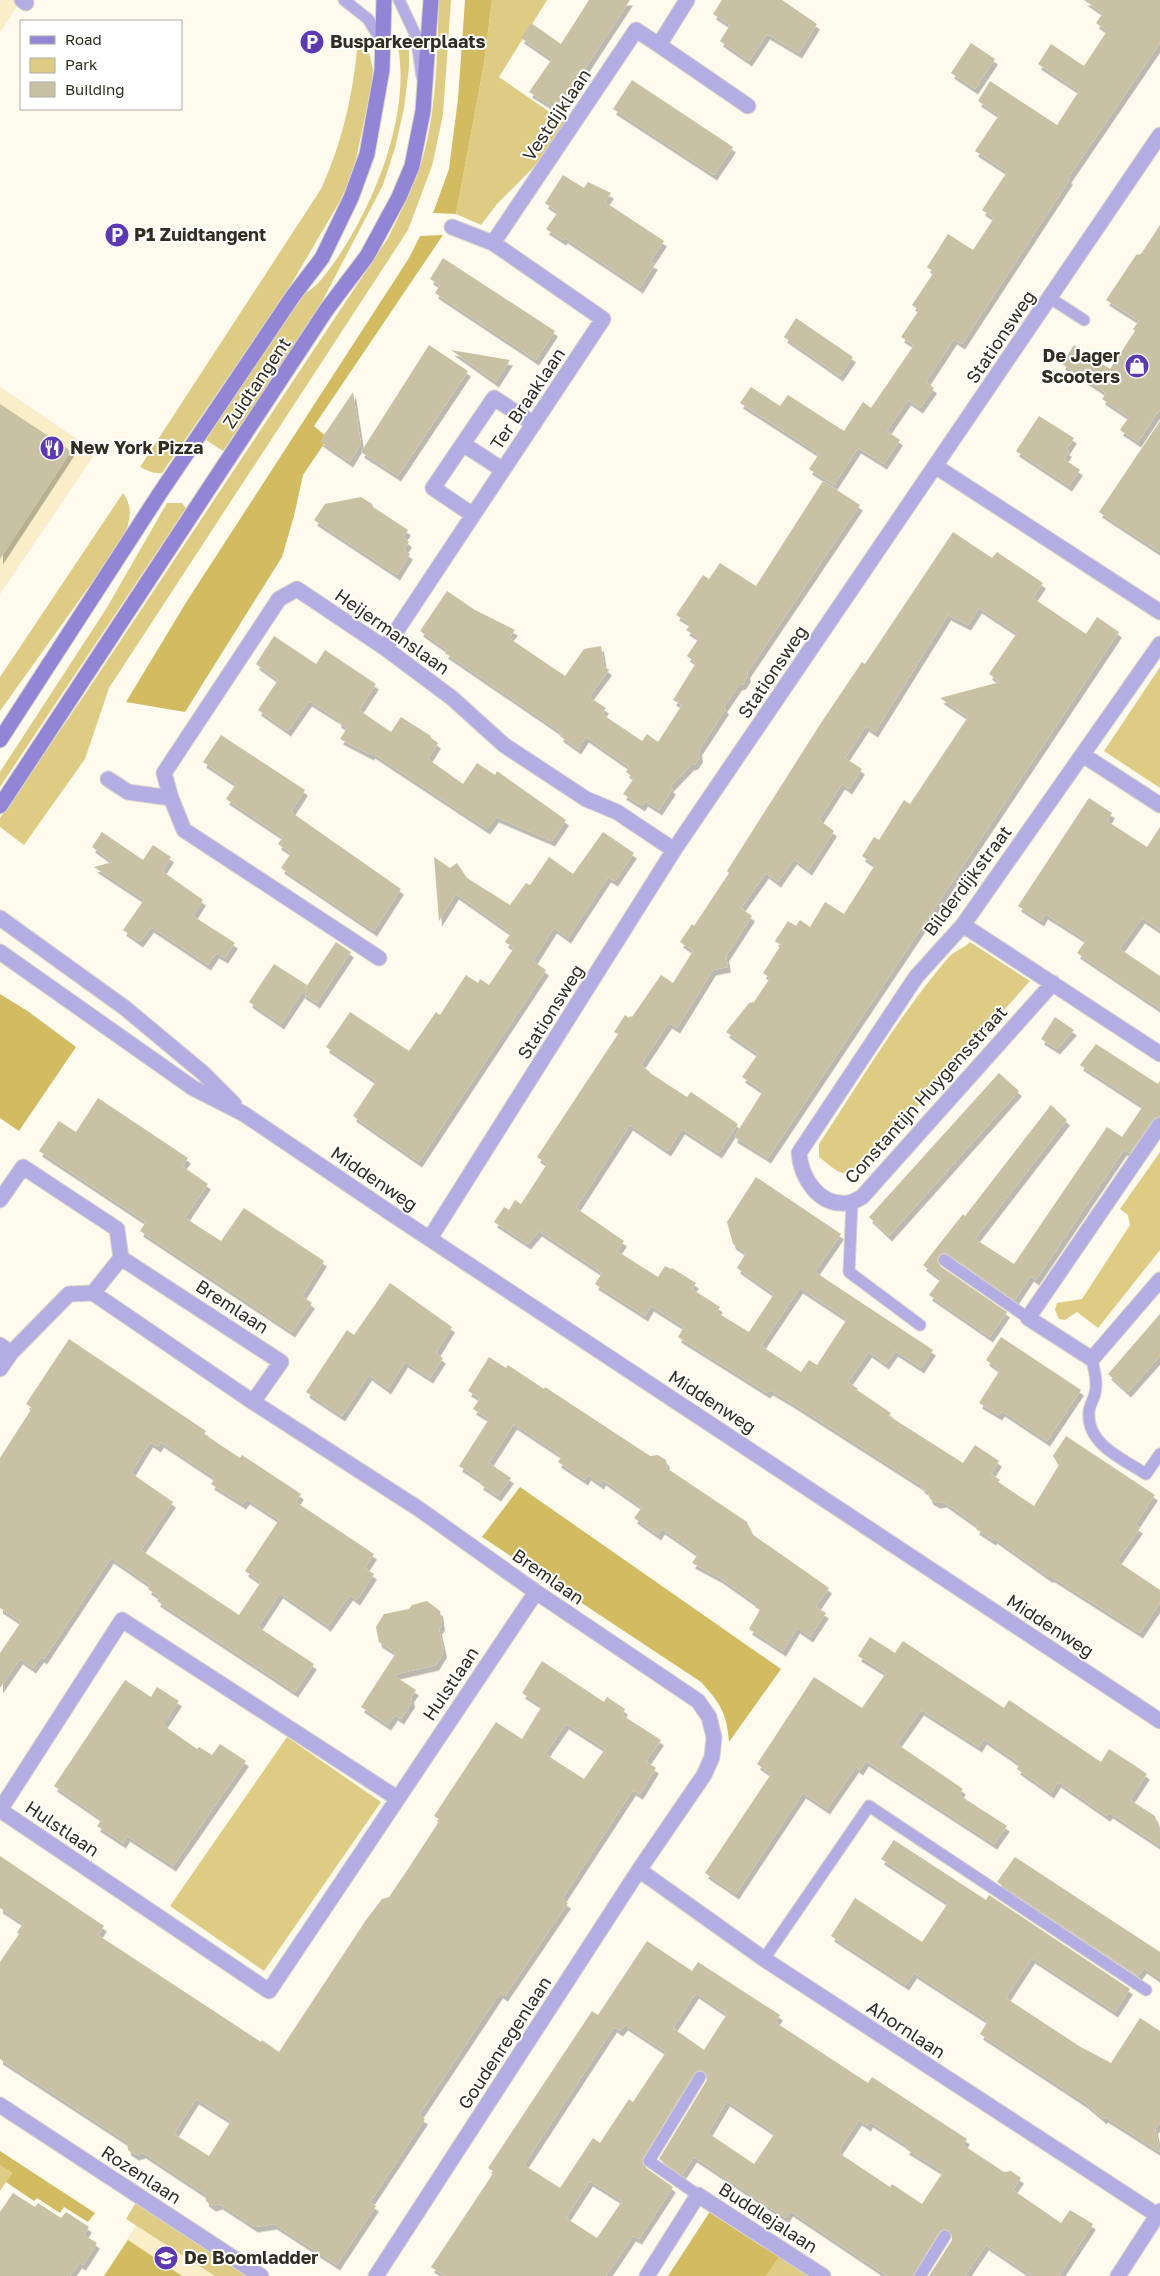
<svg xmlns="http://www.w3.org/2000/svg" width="1160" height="2276" viewBox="0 0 1160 2276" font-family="'Golos Text',sans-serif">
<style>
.built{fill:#f9eec7}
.green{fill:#dfcc84}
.forest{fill:#d3bb62}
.building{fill:#c9c1a3;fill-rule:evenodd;filter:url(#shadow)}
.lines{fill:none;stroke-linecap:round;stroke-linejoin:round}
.service-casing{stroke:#d9d6c9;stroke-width:13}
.pedestrian-casing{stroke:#d9d6c9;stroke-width:17}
.minor-casing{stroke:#d9d6c9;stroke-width:17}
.tertiary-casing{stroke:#d9d6c9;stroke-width:17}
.secondary-casing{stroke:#d9d6c9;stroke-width:17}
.service{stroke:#b4ade4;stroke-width:11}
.pedestrian{stroke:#b4ade4;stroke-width:15}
.minor{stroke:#b4ade4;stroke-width:15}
.tertiary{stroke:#b4ade4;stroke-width:15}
.secondary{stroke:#9385d6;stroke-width:15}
.labels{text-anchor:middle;stroke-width:4;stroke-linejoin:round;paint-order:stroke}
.poi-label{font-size:18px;font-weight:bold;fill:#302d21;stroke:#fff;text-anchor:start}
.street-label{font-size:18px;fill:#302d21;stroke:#fff}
</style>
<defs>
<filter id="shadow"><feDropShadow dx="3" dy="5.5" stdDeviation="0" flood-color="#0004"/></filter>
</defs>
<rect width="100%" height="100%" fill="#fefbee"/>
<path class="built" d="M0,0H21L0,33Z
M0,387L96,452L0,594Z
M144,2213L243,2276H104Z"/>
<path class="green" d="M439,0H451L443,115L432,166L408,230L109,688L85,759L24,845L0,827V818L83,697L388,238C401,212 415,185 423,157C437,107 437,52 439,0Z
M492,0H547L499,77L567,124L541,160L497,204L481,225L456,214L484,64Z
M358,38L365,44L370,56L373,70L371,89L353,173L340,201L286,293L162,473C154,474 148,471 140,467L321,189C343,141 354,91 358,38Z
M409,41V68L404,108L395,148L383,185L315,315L223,451L206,440C225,411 244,383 262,355C274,337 284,317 297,300C303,293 314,289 320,281C367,225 414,117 397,43Z
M123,493C136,511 128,529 118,546L0,711V677Z
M167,503H182L186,508L0,787V772L106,609Z
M1160,667V788L1104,751Z
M970,942L1030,981L866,1164C842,1181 839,1172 819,1157V1144C860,1082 900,1014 948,958C954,951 963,949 970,942Z
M1160,1152V1250L1098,1328L1077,1312L1065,1320L1059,1319L1055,1310L1057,1303L1082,1299L1130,1225L1128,1215L1120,1209Z
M287,1737L381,1802L264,1971L170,1906Z
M0,2165L12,2173L0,2191Z
M139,2203L247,2276H215L126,2219L135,2204Z
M780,2256L810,2276H766Z"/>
<path class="forest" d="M465,0H492L484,64L456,214L433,213L449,169L458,99Z
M443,235L314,426L328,438L303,475L294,516L282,557L185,712L126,702L187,601L409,258L420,236Z
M0,994L29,1012L76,1047L19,1131L0,1118Z
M520,1487L781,1669L729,1742C727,1713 720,1703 701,1682L482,1537Z
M0,2151L95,2213L88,2222L64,2207L60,2213L37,2198L34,2201L6,2182L12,2173L0,2165Z
M711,2210L780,2256L766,2276H668Z
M128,2240L182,2276H104Z"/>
<path class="building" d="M589,0H630L558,110L529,92L552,59L521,38L531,23L561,44Z
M722,0H782L817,24L799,53L767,34L749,61L720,41L730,25L713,14Z
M1084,0H1160V43L1068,178L1070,179L962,344L954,339L926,382L934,388L920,408L908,400L887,431L900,440L884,464L858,448L834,485L809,469L819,454L740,403L751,387L780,406L788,395L844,431L863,402L871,408L914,345L901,337L919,310L912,305L934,272L927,267L948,234L973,250L994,218L982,210L1007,172L975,151L999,115L978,101L990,81L1057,125L1079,91L1038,64L1051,44L1084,66L1107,31L1096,23L1103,13Z
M971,43L995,59L975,89L951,73Z
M632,80L733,147L714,175L613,109Z
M563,175L584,188L588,182L611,193L605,202L664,241L650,262L655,264L640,288L565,238L563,240L546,229L558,212L545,203Z
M1160,225V409L1138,442L1120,430L1129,417L1102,399L1106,393L1062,364L1074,345L1110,369L1135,331L1133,329L1139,321L1106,300L1136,255L1141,254Z
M443,258L555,331L536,360L435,293L440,285L430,279Z
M796,318L853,357L840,376L784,337Z
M429,345L468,371L398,476L361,452Z
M451,350L510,360L496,382Z
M353,392L361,444L350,462L320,441Z
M0,404L71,451L0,559Z
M1039,416L1074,438L1066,450L1069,451L1064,459L1080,470L1069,486L1016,451Z
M1160,421V552L1099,512Z
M823,481L860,505L747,673L748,676L743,684L739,685L724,707L726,709L699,750L700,757L695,764L691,765L670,787L673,789L659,810L645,801L642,806L623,794L634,778L626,772L629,767L586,737L578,749L560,736L562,733L445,653L447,650L420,631L447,591L475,610L515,630L509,638L565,676L584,649L601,646L604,666L609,670L589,697L606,708L602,714L642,741L647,734L658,742L682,705L673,700L696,663L687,656L699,638L686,630L691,624L676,615L703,575L709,579L720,563L756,586Z
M361,497L372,504L373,507L408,530L403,537L409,542L404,550L410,554L397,575L314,520L325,504Z
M953,532L992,558L997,552L1043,583L1033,598L1086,634L1097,617L1119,632L768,1158L734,1137L763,1091L742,1077L758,1054L726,1032L749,1003L754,1002L770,978L763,973L781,945L775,941L788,921L796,926L800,920L810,927L825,902L844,914L875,865L862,856L874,837L879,840L904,800L910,804L968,717L940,698L1000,682L989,674L1017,633L979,608L968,625L948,615L875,732L866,726L845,758L862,769L849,789L842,784L819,820L834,831L809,870L794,859L778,882L766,873L741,908L752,916L726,956L728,967L713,970L677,1028L669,1023L641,1065L650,1072V1073L687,1097L691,1092L738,1124L719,1153L682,1129L668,1151L630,1125L576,1208L624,1241L617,1251L658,1277L665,1266L671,1269L672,1268L696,1283L692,1289L720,1307L716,1312L749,1332L774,1294L737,1268L746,1253L733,1244L727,1222L756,1177L841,1234L815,1272L933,1350L921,1368L895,1351L886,1364L869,1352L848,1382L858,1389L857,1390L891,1413L889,1416L963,1463L975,1445L999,1461L991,1474L1000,1480L998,1482L1034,1506L1059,1465L1053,1456L1066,1436L1155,1495L1135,1525L1140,1528L1117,1561L1160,1590V1603L1140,1633L1052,1577H1049L994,1538L993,1540L976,1529L978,1526L944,1502L937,1503L930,1499L928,1492L921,1487L922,1486L792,1403L770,1390L767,1393L678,1337L684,1327L651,1306L645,1316L595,1284L602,1273L539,1231L528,1244L494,1222L504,1207L509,1210L515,1200L521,1204L547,1164L537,1157L618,1034L614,1032L625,1015L629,1018L630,1016L632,1017L661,975L673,983L693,951L680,942L692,924L694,926L729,873L727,871L821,723L862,662L865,664ZM800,1288L847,1319L817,1365L809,1360L801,1372L761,1346Z
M274,636L316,664L325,650L376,684L359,710L391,732L401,717L431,736L430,737L438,743L428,759L463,784L477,763L495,775L497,771L566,820L552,841L496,817L487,829L372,753L371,755L340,739L347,728L338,722L339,720L309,701L288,731L258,710L278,680L256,664Z
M221,735L305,790L291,812L401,889L374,931L281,868L291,853L278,844L283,837L226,799L236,784L203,762Z
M1089,798L1112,813L1107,821L1147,847L1160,827V930L1142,918L1120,949L1160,976V1009L1077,953L1086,940L1045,914L1041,921L1018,906Z
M102,832L143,860L153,845L171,857L162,871L203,900L193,916L235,943L225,958L216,953L208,965L151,927L140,942L123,930L144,900L94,867L113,862L92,847Z
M603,832L634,853L615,881L608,877L568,938L554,928L533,961L546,970L419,1162L353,1116L376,1081L326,1047L350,1012L409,1051L436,1012L440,1015L466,975L478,983L480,979L489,985L514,948L505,942L511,933L456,894L439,921L434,857L450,868L457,863L467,878L510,905L526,883L530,885L549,857L573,874Z
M336,942L351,952L317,1003L302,993Z
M274,964L307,985L281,1024L249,1002Z
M1055,1017L1074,1030L1057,1049L1041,1039Z
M1096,1044L1158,1084L1160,1081V1116L1152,1120L1130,1153L1124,1150L1036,1280L1031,1276L1015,1300L948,1254L944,1253L938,1255L937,1260L940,1266L1007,1312L990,1337L929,1295L941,1279L923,1265L963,1214L965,1216L1051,1105L1067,1120L975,1239L1014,1264L1107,1127L1122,1137L1143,1106L1080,1065Z
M999,1073L1019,1091L889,1236L869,1217Z
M98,1098L188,1158L182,1166L208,1184L185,1218L221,1241L244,1208L324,1261L302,1296L312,1303L292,1332L140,1231L146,1222L39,1151L59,1121L76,1132Z
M390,1283L452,1327L436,1353L443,1358L430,1378L405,1362L388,1389L369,1375L342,1416L306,1392L347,1330L354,1335Z
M1160,1314V1356L1128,1392L1108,1374Z
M1001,1337L1081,1390L1047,1441L1002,1411L999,1415L979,1403L1000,1370L986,1360Z
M69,1339L206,1431L204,1434L240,1458L242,1455L301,1494L296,1502L374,1554L365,1568L374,1574L357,1600L350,1595L328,1626L280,1593L258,1627L314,1664L295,1692L157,1601L160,1597L148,1589L150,1585L111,1558L44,1659L41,1657L33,1668L20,1659L0,1688V1653L21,1622L0,1608V1458L32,1408L26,1404ZM150,1442L158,1447L161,1442L215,1478L211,1484L243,1504L247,1499L279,1520L245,1571L261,1582L239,1615L141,1550L173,1502L131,1473Z
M489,1357L506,1368L508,1365L544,1389L545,1387L650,1456L658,1455L666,1460L668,1469L747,1522L752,1534L829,1588L816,1607L826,1613L810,1637L797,1628L783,1651L749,1629L760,1610L755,1607L757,1604L720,1578L692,1563L698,1554L662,1529L658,1535L634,1518L642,1507L603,1480L601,1484L588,1475L585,1480L558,1462L562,1456L514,1424L489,1463L511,1478L498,1496L480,1484L482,1481L459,1466L489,1419L473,1409L480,1398L468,1391Z
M427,1601L440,1611L442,1625L439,1629L444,1652L436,1665L393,1675L416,1690L411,1697L412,1702L401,1719L395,1715L388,1725L361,1707L396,1653L379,1642L376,1627L384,1614L409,1609L412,1605Z
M870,1637L895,1653L903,1641L1004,1708L1009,1700L1101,1762L1109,1749L1134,1765L1147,1774L1130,1800L1155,1816L1160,1832V1846L1110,1813L1107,1816L1058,1782L1051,1793L1017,1769L1020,1764L984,1739L979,1747L921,1710L897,1744L963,1789L959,1795L1007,1826L994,1844L866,1761L860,1770L856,1767L827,1809L803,1793L736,1894L705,1873L771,1774L757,1764L814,1677L862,1708L886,1673L858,1656Z
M542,1661L604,1702L607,1697L625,1709L622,1715L661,1740L646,1762L656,1768L640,1794L633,1790L562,1899L568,1903L505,1996L500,1993L419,2115L425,2119L370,2202L376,2206L337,2265L274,2224L255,2227L220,2204L213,2206L206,2201L205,2194L143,2153L136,2155L128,2150L127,2142L0,2059V1962L19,1934L17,1933L23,1923L0,1908V1856L104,1926L98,1935L261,2042L262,2040L279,2052L366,1920L382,1899L389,1897L404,1875L440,1820L434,1816L496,1722L522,1739L542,1706L522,1693ZM566,1724L605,1749L584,1779L545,1754ZM196,2099L231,2121L209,2156L174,2134Z
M125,1680L151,1697L157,1687L179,1701L163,1725L197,1749L199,1747L212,1755L220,1744L246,1761L173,1866L127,1836L123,1843L97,1826L102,1819L54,1786Z
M894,1840L986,1900L989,1895L1130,1989L1115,2012L1032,1958L1006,1998L1079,2046L1111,2063L1140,2018L1160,2031V2122L1155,2129L1160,2152L1105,2117L1104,2119L1085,2103L980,2034L988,2021L914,1973L906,1985L831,1936L855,1898L922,1942L948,1903L881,1859Z
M1015,1857L1160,1952V1979L1144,1968L1138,1976L997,1882Z
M647,1941L692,1971L698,1962L780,2015L775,2022L868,2083L872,2077L967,2139L963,2145L1004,2172L1011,2171L1021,2178L1013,2190L1061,2223L1070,2210L1093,2224L1059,2276H1032L986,2245L965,2276H929L952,2240L951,2232L945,2229L939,2232L913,2276H887L790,2211L786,2218L694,2157L682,2175L659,2159L707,2080L706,2073L700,2070L694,2073L642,2160L645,2167L673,2187L639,2239L633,2236L606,2276H445L431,2267L494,2172L488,2168L592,2011L598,2015ZM696,1993L727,2014L704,2050L673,2028ZM625,2025L666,2052L633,2102L629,2099L600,2143L593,2138L560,2188L524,2165L614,2027L620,2031ZM727,2101L775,2133L754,2164L708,2133ZM859,2120L868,2126L870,2122L908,2146L906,2149L943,2172L922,2204L892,2184L890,2187L839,2153L841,2151L839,2150ZM590,2181L622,2201L597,2238L566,2218Z
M13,2193L35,2207L38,2203L61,2218L66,2212L89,2227L84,2235L97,2243L83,2265L79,2263L70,2276H0V2212Z"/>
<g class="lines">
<defs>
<path id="service" d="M344,0L368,19L384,45
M399,0L416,36L422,77
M1050,298L1084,320
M852,1201L849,1272L920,1325
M944,1260L1028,1318
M1092,1359C1094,1370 1098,1382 1095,1393C1094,1399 1089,1406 1089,1412C1086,1444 1123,1459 1146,1474L1160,1454
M764,1959L869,1806L1146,1990
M698,2195L649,2161L700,2077
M920,2276L945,2236"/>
<path id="pedestrian" d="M22,0L26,3"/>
<path id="minor" d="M659,45L748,106
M493,243L636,30L659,45L687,0
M463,444L503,470
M935,466L1160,612
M473,515L433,488L494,398L534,424
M385,648L603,319L493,243L452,227
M1083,755L1160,805
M108,779L128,792L171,798
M963,925L1160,1054
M379,958L184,830L171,798L164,773L279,599L297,589L385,648L452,698L504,745L586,799L617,812L674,850
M1053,983L862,1197C858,1199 852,1203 847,1203C818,1206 801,1177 799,1153L916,977L963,925L1160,644
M1160,1125L1028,1318L1092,1359L1160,1280
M0,1200L23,1167L117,1229L121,1258L93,1293
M430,1238L674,850L1160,135
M121,1258L281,1362L253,1402
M0,1345L11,1353L0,1369
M11,1353L69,1294L93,1293L253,1402L419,1509L536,1592L698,1701L709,1717L714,1737L712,1757L704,1775L639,1870L376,2276
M397,1798L122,1620L0,1810L269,1991L536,1592
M639,1870L764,1959L1157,2215
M0,2105L261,2276
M647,2276L698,2195L823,2276
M1118,2276L1160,2211"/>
<path id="tertiary" d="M0,918L125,1008L203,1073L234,1104
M0,952L193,1088L244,1114L389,1212L1160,1721"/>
<path id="secondary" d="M0,740L160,493L293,296L322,258L351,198L367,154L382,70L384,0
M0,806L327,309L367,256L399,197L412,166L423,111L431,0"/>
</defs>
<use href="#service" class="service-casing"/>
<use href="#pedestrian" class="pedestrian-casing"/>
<use href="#minor" class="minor-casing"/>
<use href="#tertiary" class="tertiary-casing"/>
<use href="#secondary" class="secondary-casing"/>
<use href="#service" class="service"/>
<use href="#pedestrian" class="pedestrian"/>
<use href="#minor" class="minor"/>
<use href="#tertiary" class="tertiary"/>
<use href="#secondary" class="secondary"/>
</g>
<defs>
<symbol id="parking-disc" viewBox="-11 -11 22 22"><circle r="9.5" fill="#5c39b1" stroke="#fff"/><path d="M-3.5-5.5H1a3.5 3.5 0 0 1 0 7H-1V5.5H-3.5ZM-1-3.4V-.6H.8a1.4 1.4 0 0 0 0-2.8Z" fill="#fff"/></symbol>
<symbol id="shop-disc" viewBox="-11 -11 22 22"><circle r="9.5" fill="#5c39b1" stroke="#fff"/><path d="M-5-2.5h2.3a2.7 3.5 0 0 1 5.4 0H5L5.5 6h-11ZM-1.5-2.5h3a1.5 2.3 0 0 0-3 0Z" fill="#fff"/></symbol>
<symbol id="restaurant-disc" viewBox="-11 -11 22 22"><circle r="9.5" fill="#5c39b1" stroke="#fff"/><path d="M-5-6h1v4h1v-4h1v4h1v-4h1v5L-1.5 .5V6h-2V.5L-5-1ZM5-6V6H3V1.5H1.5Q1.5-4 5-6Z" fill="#fff"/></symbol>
<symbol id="school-disc" viewBox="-11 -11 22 22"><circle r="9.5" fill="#5c39b1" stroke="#fff"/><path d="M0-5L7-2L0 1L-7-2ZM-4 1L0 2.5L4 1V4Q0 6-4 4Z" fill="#fff"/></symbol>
</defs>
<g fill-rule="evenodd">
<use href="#parking-disc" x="298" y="28" width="28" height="28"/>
<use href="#parking-disc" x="103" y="221" width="28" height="28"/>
<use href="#shop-disc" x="1123" y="352" width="28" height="28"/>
<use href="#restaurant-disc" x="38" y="434" width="28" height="28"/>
<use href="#school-disc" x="152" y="2244" width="28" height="28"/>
</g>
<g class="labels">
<g class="poi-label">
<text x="330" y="48">Busparkeerplaats</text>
<text x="134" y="241">P1 Zuidtangent</text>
<text x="1120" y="362" text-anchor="end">De Jager<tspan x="1120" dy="21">Scooters</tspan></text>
<text x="70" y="454">New York Pizza</text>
<text x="184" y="2264">De Boomladder</text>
</g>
<g class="street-label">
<text transform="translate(557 115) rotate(-56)" y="6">Vestdijklaan</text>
<text transform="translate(1001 337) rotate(-56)" y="6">Stationsweg</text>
<text transform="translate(257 383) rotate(-56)" y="6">Zuidtangent</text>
<text transform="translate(528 399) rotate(-56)" y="6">Ter Braaklaan</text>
<text transform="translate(392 632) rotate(35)" y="6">Heijermanslaan</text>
<text transform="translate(773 672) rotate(-56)" y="6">Stationsweg</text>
<text transform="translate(968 881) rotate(-53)" y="6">Bilderdijkstraat</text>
<text transform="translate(551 1012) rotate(-58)" y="6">Stationsweg</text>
<text transform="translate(926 1095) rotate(-48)" y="6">Constantijn Huygensstraat</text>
<text transform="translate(374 1179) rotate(34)" y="6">Middenweg</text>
<text transform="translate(232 1307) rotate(33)" y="6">Bremlaan</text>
<text transform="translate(712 1402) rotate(33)" y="6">Middenweg</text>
<text transform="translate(548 1577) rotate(35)" y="6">Bremlaan</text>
<text transform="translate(1050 1626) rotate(33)" y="6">Middenweg</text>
<text transform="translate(451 1684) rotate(-56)" y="6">Hulstlaan</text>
<text transform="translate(62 1829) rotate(34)" y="6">Hulstlaan</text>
<text transform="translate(906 2030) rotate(33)" y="6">Ahornlaan</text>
<text transform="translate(505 2043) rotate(-57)" y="6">Goudenregenlaan</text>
<text transform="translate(141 2175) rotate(33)" y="6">Rozenlaan</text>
<text transform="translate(768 2218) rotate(33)" y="6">Buddlejalaan</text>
</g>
</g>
<rect x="20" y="20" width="162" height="90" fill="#ffffff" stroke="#acaba6"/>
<rect x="30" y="36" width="25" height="8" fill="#9385d6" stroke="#acaba6"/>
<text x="65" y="45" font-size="15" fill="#302d21">Road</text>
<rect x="30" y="58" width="25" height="15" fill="#dfcc84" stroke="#acaba6"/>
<text x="65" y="70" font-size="15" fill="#302d21">Park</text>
<rect x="30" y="82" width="25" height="15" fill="#c9c1a3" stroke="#acaba6"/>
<text x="65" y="95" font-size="15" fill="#302d21">Building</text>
</svg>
